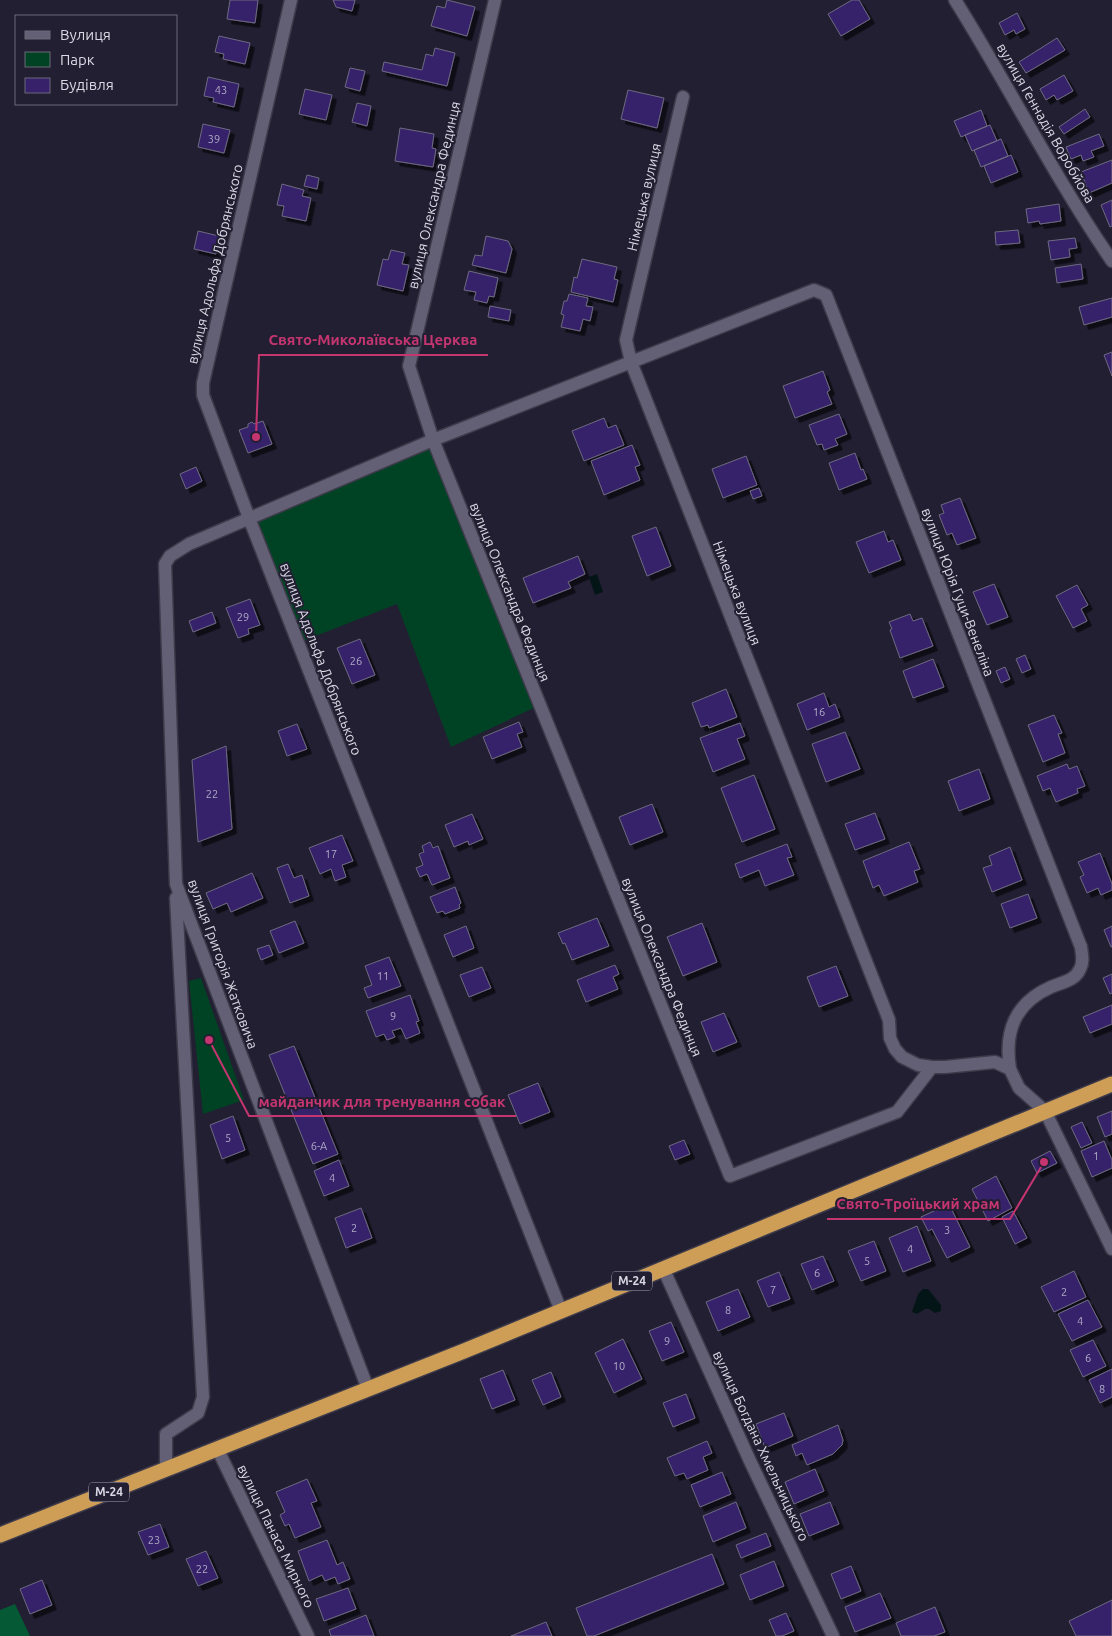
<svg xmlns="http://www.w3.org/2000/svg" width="1112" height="1636" viewBox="0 0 1112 1636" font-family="Ubuntu,sans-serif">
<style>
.green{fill:#004324}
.forest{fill:#055a35}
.water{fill:#041517}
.building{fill:#36216a;stroke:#6e6a81;filter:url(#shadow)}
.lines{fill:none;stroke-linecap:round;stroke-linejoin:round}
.minor-casing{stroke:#3d3b4a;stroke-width:15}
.highway-casing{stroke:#3d3b4a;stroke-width:18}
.minor{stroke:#636076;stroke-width:12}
.highway{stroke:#ce9d56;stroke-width:15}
.labels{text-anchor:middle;stroke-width:4;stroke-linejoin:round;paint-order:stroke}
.number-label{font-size:11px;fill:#b0aac6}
.shield{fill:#221f32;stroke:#a2a0af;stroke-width:1}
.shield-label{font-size:12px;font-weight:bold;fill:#d9d8e4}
.street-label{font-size:14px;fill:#d9d8e4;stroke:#221f32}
.leader{fill:none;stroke:#c53570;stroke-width:2}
.callout-dot{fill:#c53570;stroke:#221f32;stroke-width:2}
.callout-label{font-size:15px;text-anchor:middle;font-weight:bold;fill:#c53570;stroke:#221f32;stroke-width:4;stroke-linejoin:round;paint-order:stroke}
</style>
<defs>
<filter id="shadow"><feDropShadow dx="4.5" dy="4.5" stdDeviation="0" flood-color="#0009"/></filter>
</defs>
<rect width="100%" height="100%" fill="#221f32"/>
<path class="green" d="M433,440L540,705L451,747L397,604L298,643L249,518Z
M201,978L244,1100L203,1114L189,981Z"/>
<path class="forest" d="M15,1604L30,1636H0V1610Z"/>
<path class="water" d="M597,574L603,592L595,595L589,577Z
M923,1289H928L941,1305V1311L935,1313L929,1309H925L917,1314L912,1312L918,1294Z"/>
<path class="building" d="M230,0H258L255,23L227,19Z
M333,0H355L352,11L336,7Z
M447,0L475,7L467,36L431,26L437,6L445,8Z
M852,0H859L870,19L841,36L828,14Z
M1017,13L1025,29L1016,34L1014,30L1005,35L999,23Z
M219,36L250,43L245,64L223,59L224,54L215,52Z
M1057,38L1065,50L1026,73L1019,62Z
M435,48L455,53L447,86L382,71L384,62L422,70L426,54L433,56Z
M350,68L365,71L360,91L345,87Z
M1064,75L1073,91L1057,100L1054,95L1046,100L1040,89Z
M208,77L239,84L234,107L213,102L214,98L204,96Z
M305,89L332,95L326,120L299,114Z
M628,90L664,98L657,128L621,119Z
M357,103L371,106L367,126L352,122Z
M1085,109L1090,117L1064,134L1059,127Z
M981,110L987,126L961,137L954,121Z
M203,124L230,130L224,153L198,147Z
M990,125L997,141L972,151L965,135Z
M400,128L434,134L432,148L436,149L433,167L395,161Z
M1099,134L1104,146L1091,151L1094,157L1083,161L1081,155L1071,159L1066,147Z
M1001,139L1008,156L981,167L974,150Z
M1011,155L1018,172L991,183L984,166Z
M1112,160V183L1089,193L1081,172Z
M307,175L319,178L317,189L304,186Z
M282,184L304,190L302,196L311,198L306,221L282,216L284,206L277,205Z
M1112,200V226L1110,227L1101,205Z
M1059,204L1061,221L1040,224L1039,221L1028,223L1026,209Z
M1018,230L1020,243L996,245L995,232Z
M198,231L219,236L216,254L194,249Z
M486,236L508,241L512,249L506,273L472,265L475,255L482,256Z
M1075,238L1077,248L1069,249L1070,257L1051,260L1048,241Z
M391,250L405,253L402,264L409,265L403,291L377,285L383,259L388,260Z
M582,259L617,267L614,279L618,280L613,302L571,292L574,277L577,278Z
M1081,264L1083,279L1057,283L1055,268Z
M469,271L498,278L494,297L489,296L487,303L474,300L476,292L464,290Z
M569,294L588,298L586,306L593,307L590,321L583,319L580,331L561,327L564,315L561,314L564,301H567Z
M1112,298V317L1084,325L1079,307Z
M490,306L511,310L509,321L488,317Z
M1112,352V376L1104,355Z
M823,371L830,390L827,392L832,404L795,418L783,386Z
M839,414L847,434L835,439L838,445L824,450L822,444L817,445L809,425Z
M604,418L608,428L616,425L624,445L584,461L572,431Z
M263,421L272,444L248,453L239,430L248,427V424L252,422L254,424Z
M632,445L640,465L635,467L640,480L604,495L591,461Z
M855,453L861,470L863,469L867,479L839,490L829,463Z
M746,456L757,485L723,498L712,469Z
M196,467L202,481L186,489L180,474Z
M759,488L762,496L753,499L750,491Z
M960,498L976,538L957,545L952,533L947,535L939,515L944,513L941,505Z
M656,527L671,566L647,576L632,536Z
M884,531L888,542L893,540L901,560L869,573L856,542Z
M578,556L585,574L568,582L571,588L533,603L523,578Z
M994,584L1008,617L987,625L973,592Z
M1077,585L1088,605L1081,609L1087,621L1073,628L1056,596Z
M250,599L260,625L248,629L249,634L238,638L226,608Z
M212,612L216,623L193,632L189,621Z
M910,614L913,621L922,618L933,646L900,658L890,630L892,629L889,622Z
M360,639L375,675L352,684L337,648Z
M1025,655L1031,669L1022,673L1016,659Z
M933,659L944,687L913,698L903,671Z
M1005,667L1010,679L1001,683L996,671Z
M726,689L737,717L709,728L708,725L701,727L692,703Z
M824,693L829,707L835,704L840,717L807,730L797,704Z
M1054,715L1062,733L1058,734L1065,753L1043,762L1028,725Z
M519,722L523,732L517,734L522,747L492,759L483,737Z
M740,723L745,736L737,739L745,759L713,772L700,738Z
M297,724L307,749L287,756L278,731Z
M845,732L860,769L826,782L812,744Z
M226,746L232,829L198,842L192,760Z
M1067,764L1069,769L1077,766L1085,786L1077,789L1078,793L1056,802L1050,788L1043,791L1037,776Z
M979,769L990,799L959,811L948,781Z
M754,775L775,829L742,842L721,788Z
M652,804L663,832L630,845L619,817Z
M875,813L885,839L855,850L845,824Z
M472,814L483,839L469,845L468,841L454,847L445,825Z
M342,835L353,861L342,865L346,877L335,881L331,869L320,874L309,848Z
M430,842L433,848L438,846L450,878L432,885L427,874L420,877L416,868L423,865L419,854L424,852L422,846Z
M909,842L920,869L914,871L918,882L884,896L879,885L873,888L863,861Z
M787,844L792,857L787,858L794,875L765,886L759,870L740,878L735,864Z
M1010,847L1022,880L992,892L983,868L992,865L989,856Z
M1100,853L1112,884V890L1101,895L1098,888L1087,893L1080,877L1084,875L1078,862Z
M288,864L294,878L302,875L309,896L290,903L277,868Z
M252,873L263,898L231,912L227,903L213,909L206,893Z
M455,887L461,903L459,905L460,908L445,914L443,911L437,913L430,897Z
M1028,894L1037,918L1010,928L1001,904Z
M597,918L609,946L572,960L565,943L563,944L558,933Z
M295,921L304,943L279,953L270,931Z
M702,923L717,962L683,976L667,937Z
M466,926L474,948L453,957L444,935Z
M1112,926V947H1111L1104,930Z
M269,945L273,955L261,960L257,949Z
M389,957L401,986L368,998L364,988L372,985L365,966Z
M615,965L619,974L613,977L618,989L586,1002L577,980Z
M836,966L848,996L819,1007L807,977Z
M482,967L491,988L469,997L460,975Z
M1112,974V993L1110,994L1103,978Z
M410,995L419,1021L416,1022L420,1033L406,1039L401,1028L392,1031L395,1037L387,1040L384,1034L376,1037L366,1011Z
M1112,1005V1024L1090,1033L1083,1017Z
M724,1013L737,1042L713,1052L701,1022Z
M294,1046L338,1154L313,1164L269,1055Z
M538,1083L550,1112L520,1124L508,1095Z
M1112,1111V1134L1105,1137L1097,1117Z
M233,1116L245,1150L222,1159L210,1125Z
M1082,1122L1092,1143L1081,1148L1071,1127Z
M684,1140L690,1154L675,1160L669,1146Z
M1104,1141L1112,1160V1168L1092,1177L1081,1151Z
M1050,1151L1057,1163L1037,1173L1031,1161Z
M339,1160L349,1186L324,1196L314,1171Z
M996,1176L1012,1208L988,1221L972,1189Z
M949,1204L970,1247L947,1258L932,1229L928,1231L921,1217Z
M361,1208L372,1238L346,1248L335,1218Z
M1013,1211L1027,1238L1015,1244L1002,1217Z
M917,1226L931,1261L903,1272L889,1238Z
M874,1241L886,1271L861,1281L848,1251Z
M823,1256L834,1281L812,1290L801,1264Z
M1074,1271L1086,1297L1054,1312L1041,1287Z
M779,1272L790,1299L768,1307L757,1281Z
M738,1289L750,1317L718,1331L706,1302Z
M1088,1300L1102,1327L1072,1341L1058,1314Z
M671,1322L684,1352L662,1361L649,1331Z
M623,1339L642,1379L614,1393L595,1353Z
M1093,1340L1106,1366L1083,1377L1070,1350Z
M1112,1369V1397L1100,1403L1089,1380Z
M503,1370L515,1400L492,1409L480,1379Z
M551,1372L561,1397L543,1405L532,1380Z
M686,1394L695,1418L673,1427L663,1403Z
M784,1413L793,1436L765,1448L756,1424Z
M838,1425L843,1440L842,1445L833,1454L807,1465L802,1453L796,1456L792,1445Z
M707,1441L712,1453L703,1457L708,1470L687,1479L684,1473L675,1476L667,1458Z
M815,1469L824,1491L794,1504L785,1482Z
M722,1472L731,1494L700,1507L691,1485Z
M307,1479L317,1501L311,1503L321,1527L295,1538L289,1524L285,1526L280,1515L285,1512L276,1492Z
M736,1502L746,1528L713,1542L703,1516Z
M830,1502L839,1524L809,1536L800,1514Z
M160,1524L169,1547L148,1555L138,1532Z
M766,1533L771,1546L741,1558L736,1545Z
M327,1540L337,1565L343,1562L350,1579L338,1584L335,1577L325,1581L322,1575L309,1581L298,1551Z
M206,1551L218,1578L198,1586L186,1559Z
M712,1554L724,1584L594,1636H587L576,1608Z
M774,1561L784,1586L750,1600L740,1575Z
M851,1566L861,1591L841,1599L831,1574Z
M42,1580L52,1605L30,1614L20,1589Z
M348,1588L356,1609L324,1621L316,1599Z
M880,1593L891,1618L855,1632L845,1607Z
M1112,1600V1636H1076L1069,1621Z
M935,1607L945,1632L934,1636H901L896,1623Z
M786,1613L794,1631L782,1636H776L769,1620Z
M366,1615L374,1636H331L329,1630Z
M546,1622L552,1636H511Z"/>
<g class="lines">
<defs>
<path id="minor" d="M291,0L203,383V395L249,518L561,1311
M495,0L409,366L433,440L730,1176L897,1112L932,1067
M955,0C1009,86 1054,177 1112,261
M683,97L626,340L631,362L889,1020L890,1038L895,1049L902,1057L918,1065L932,1067H945L995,1062L1010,1069L1019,1088L1045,1111L1112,1249
M663,1268L750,1461L833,1636
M368,1389L176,884L165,564L170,556L189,544L433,440L814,290L826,295L1081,947C1082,955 1084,962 1080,969C1075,981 1062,982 1051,987C1015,1003 1004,1031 1010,1069
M217,1448L308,1636
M166,1469V1434L198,1413L203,1397L176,898"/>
<path id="highway" d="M0,1535L464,1351L1112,1084"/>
</defs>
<use href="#minor" class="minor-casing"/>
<use href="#highway" class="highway-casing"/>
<use href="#minor" class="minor"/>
<use href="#highway" class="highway"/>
</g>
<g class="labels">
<g class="number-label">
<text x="221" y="94">43</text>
<text x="214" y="143">39</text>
<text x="243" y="621">29</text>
<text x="356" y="665">26</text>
<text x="819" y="716">16</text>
<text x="212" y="798">22</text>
<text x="331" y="858">17</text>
<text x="383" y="980">11</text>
<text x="393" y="1020">9</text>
<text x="228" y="1142">5</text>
<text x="319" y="1150">6-А</text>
<text x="1096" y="1160">1</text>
<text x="332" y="1182">4</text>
<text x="354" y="1232">2</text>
<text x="947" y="1234">3</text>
<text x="910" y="1253">4</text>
<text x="867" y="1265">5</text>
<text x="817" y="1277">6</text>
<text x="773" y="1294">7</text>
<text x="1064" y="1296">2</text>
<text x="728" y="1314">8</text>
<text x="1080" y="1325">4</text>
<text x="667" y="1345">9</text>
<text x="1088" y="1362">6</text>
<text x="619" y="1370">10</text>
<text x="1102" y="1393">8</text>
<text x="154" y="1544">23</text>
<text x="202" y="1573">22</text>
</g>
<g class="shield">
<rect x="612" y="1271.5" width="40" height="19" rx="4"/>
<rect x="89" y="1482.5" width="40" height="19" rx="4"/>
</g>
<g class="shield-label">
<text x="632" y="1285">М-24</text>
<text x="109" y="1496">М-24</text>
</g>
<g class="street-label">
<text transform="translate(1046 123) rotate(60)" y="5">вулиця Геннадія Воробйова</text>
<text transform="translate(434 195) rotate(-77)" y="5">вулиця Олександра Фединця</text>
<text transform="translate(644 197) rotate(-77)" y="5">Німецька вулиця</text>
<text transform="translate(215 264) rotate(-77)" y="5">вулиця Адольфа Добрянського</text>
<text transform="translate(510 592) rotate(68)" y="5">вулиця Олександра Фединця</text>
<text transform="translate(958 592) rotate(69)" y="5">вулиця Юрія Гуци-Венеліна</text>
<text transform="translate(737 593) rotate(69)" y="5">Німецька вулиця</text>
<text transform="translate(321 659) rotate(69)" y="5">вулиця Адольфа Добрянського</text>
<text transform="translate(223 964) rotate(70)" y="5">вулиця Григорія Жатковича</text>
<text transform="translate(662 967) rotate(68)" y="5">вулиця Олександра Фединця</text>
<text transform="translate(761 1446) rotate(65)" y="5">вулиця Богдана Хмельницького</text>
<text transform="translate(276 1536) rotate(64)" y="5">вулиця Панаса Мирного</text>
</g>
</g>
<path class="leader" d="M256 437L259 355H488M209 1040L249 1116H516M1044 1162L1010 1219H827"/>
<g class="callout-dot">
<circle cx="256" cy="437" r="5"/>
<circle cx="209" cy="1040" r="5"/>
<circle cx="1044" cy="1162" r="5"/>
</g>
<g class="callout-label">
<text x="373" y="345">Свято-Миколаївська Церква</text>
<text x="382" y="1107">майданчик для тренування собак</text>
<text x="918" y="1209">Свято-Троїцький храм</text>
</g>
<rect x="15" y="15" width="162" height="90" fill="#221f32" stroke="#6b6979"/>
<rect x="25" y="31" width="25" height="8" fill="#636076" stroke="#6b6979"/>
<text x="60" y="40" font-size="15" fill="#d9d8e4">Вулиця</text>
<rect x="25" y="52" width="25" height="15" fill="#004324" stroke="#6b6979"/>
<text x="60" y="65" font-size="15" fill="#d9d8e4">Парк</text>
<rect x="25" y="78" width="25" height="15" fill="#36216a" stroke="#6b6979"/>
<text x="60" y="90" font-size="15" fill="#d9d8e4">Будівля</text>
</svg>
